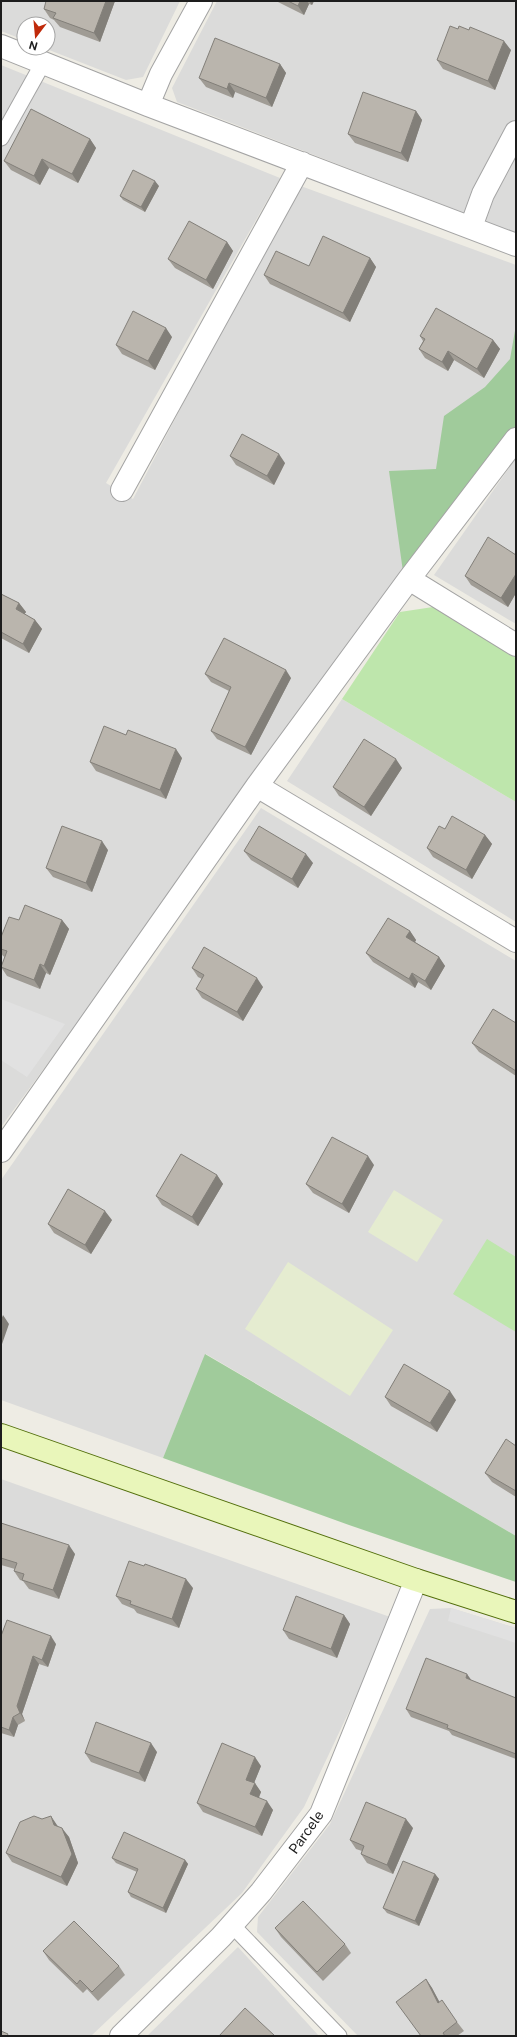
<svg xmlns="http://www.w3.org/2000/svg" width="517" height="2037" viewBox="0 0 517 2037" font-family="'Public Sans',sans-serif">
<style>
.residential{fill:#dbdbda}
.farmland{fill:#e5ecd0}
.grass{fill:#bee6ac}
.forest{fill:#a0cb9b}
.parking{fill:#e1e1e1}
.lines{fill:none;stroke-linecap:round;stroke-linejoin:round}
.lane-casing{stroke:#a4a4a4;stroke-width:17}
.street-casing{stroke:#a4a4a4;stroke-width:24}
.secondary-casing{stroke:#526e0a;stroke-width:24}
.lane{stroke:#fff;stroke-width:15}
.street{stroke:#fff;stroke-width:22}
.secondary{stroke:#e9f6ba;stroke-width:22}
.wall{fill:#a09c95}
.shaded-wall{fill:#827f79}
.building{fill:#bab5ad;stroke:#827f79}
.labels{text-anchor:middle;stroke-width:3;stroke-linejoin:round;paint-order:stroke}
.street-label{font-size:14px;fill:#1d1d1d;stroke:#fff}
</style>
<rect width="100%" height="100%" fill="#eeece4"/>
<path class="residential" d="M1,1H180L143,77L126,80L44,48H48V24H24V40L1,31Z
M217,1H516V233L177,102L172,88Z
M1,65L280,178L106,483L133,499L298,185L516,265V427L1,1127Z
M516,458V624L434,575Z
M342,699L516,802V922L287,781Z
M261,808L516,961V1536L206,1354L163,1458L1,1400V1180Z
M1,1479L393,1618L304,1807L242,1893L91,2036H1Z
M451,1608L516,1628V2036H358L257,1932L258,1917L330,1824L430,1609Z
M238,1947L319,2036H147Z"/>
<path class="farmland" d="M394,1190L443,1220L417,1262L368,1232Z
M288,1262L393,1330L350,1396L245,1329Z"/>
<path class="grass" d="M433,607L516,658V802L342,699L400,612Z
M487,1239L516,1257V1332L453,1294Z"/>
<path class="forest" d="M516,325V427L404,579L389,471L436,469L444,416L485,387L510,359Z
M205,1354L516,1536V1582L349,1525L163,1458Z"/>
<path class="parking" d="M1,999L65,1024L27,1077L1,1060Z
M451,1608L516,1628V1643L448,1621Z"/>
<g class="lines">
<defs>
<path id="lane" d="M1,138L43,63
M232,1925L339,2036"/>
<path id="street" d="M1,46L148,105L516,245
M148,105L161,74L201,1
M471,227L483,194L516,132
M122,490L302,163
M409,579L516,645
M257,786L516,941
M1,1151L257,786L409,579L516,439
M121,2036L221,1937L261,1892L321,1814L416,1580"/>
<path id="secondary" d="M1,1435L416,1580L516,1612"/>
</defs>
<use href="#lane" class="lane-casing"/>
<use href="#street" class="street-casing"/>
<use href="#secondary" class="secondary-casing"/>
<use href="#lane" class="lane"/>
<use href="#street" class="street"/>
<use href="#secondary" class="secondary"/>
</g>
<path class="wall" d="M115,1L100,42L60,27L54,20L50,18L44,9Z
M277,1H314L312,5L309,4L304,15L278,2Z
M458,29L511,50L495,90L443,69L437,60Z
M280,64L286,73L272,107L235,92L233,98L206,87L199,78Z
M416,111L422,120L408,162L355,143L348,134Z
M90,139L96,148L78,183L49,168L40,185L11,170L4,161Z
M159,186L145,212L123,200L120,196Z
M227,242L233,251L213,289L175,268L168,259Z
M370,258L376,267L350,322L270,284L264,275L309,266Z
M420,336L493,340L500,349L484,378L454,360L448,371L425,358L419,349L423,341Z
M172,337L155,370L122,354L116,345Z
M230,456L285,463L274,485L236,465Z
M516,555V593L508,607L471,585L465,576Z
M1,594L19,603L26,612L24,614L35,620L42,629L29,653L1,638Z
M205,674L291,678L251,755L217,739L211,731L229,691L211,682Z
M182,758L166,799L96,771L90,762Z
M402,768L371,816L339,796L333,787Z
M445,829L485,835L492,844L472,879L433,857L427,848Z
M108,850L92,892L53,877L46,868Z
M244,851L313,863L298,888L251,860Z
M19,920H62L69,929L50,975L46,973L40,989L7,976L1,967L5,957L3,956L1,953V937Z
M410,931L416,940L415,942L439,957L445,966L431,990L418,982L415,988L373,962L366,953Z
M192,968L263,987L243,1021L202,998L196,989L202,979L198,977Z
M516,1023V1076L479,1052L472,1043Z
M374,1165L349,1213L313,1193L306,1184Z
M217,1175L223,1184L198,1226L162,1205L156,1196Z
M112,1220L91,1254L54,1233L48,1224Z
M385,1397L456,1400L437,1432L391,1406Z
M516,1446V1497L492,1482L485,1473Z
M1,1523L75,1554L59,1599L29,1589L23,1581L20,1580L14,1571L15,1569L1,1565Z
M193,1588L179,1628L137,1613L134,1609L122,1604L116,1596Z
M344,1615L350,1624L337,1658L289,1639L283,1630Z
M1,1636L56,1644L48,1667L39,1664L22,1714L25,1721L18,1725L14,1737L1,1733Z
M472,1681L516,1698V1759L452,1735L449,1731L411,1717L406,1709Z
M157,1752L145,1782L91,1762L85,1753Z
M261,1766L254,1783L261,1792L259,1798L273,1810L262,1836L203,1812L197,1803Z
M57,1825L58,1827L69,1837L78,1863L67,1886L12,1862L6,1853Z
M413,1828L393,1874L367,1863L361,1854L362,1851L356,1849L350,1840Z
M112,1858L185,1860L188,1864L166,1913L131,1897L128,1892L137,1872L116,1863Z
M435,1874L439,1879L419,1926L387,1913L383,1908Z
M275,1928L345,1944L351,1953L323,1981L281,1937Z
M43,1951L119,1966L125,1975L98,2001L87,1989L83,1993L49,1960Z
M426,1979L432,1988L439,2002L457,2022L464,2031L457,2036H420Z"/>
<path class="shaded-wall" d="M106,1H115L100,42L94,33Z
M300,1H307L309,4L304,15L298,6Z
M309,1H314L312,5Z
M504,41L511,50L495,90L488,81Z
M280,64L286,73L272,107L266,98Z
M229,83L235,92L233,98L227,89Z
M416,111L422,120L408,162L401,153Z
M90,139L96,148L78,183L72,174Z
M42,159L49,168L40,185L34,176Z
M155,181L159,186L145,212L141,207Z
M227,242L233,251L213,289L206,280Z
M370,258L376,267L350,322L343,313Z
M166,328L172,337L155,370L148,361Z
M493,340L500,349L484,378L477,369Z
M448,351L454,360L448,371L442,362Z
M279,454L285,463L274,485L267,476Z
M516,574V593L508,607L501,598Z
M19,603L26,612L22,618L16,609Z
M35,620L42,629L29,653L23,644Z
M286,670L291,678L251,755L245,747Z
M176,749L182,758L166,799L160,790Z
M396,759L402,768L371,816L364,807Z
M485,835L492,844L472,879L466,870Z
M102,841L108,850L92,892L86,883Z
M306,854L313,863L298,888L292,879Z
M62,920L69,929L50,975L44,966Z
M410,931L416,940L413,946L406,937Z
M439,957L445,966L431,990L425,981Z
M40,964L46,973L40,989L34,980Z
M412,973L418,982L415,988L409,979Z
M257,978L263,987L243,1021L237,1012Z
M368,1156L374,1165L349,1213L342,1204Z
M217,1175L223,1184L198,1226L192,1217Z
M105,1211L112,1220L91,1254L85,1245Z
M3,1315L9,1324L1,1347V1320Z
M450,1391L456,1400L437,1432L430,1423Z
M69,1545L75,1554L59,1599L53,1590Z
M186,1579L193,1588L179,1628L172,1619Z
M344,1615L350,1624L337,1658L331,1649Z
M51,1636L56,1644L48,1667L42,1660Z
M33,1656L39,1664L22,1714L25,1721L20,1713L17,1706Z
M467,1674L472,1681L466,1678Z
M13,1717L18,1725L14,1737L9,1730Z
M151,1743L157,1752L145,1782L139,1773Z
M255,1757L261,1766L252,1788L246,1780Z
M255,1783L261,1792L256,1803L250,1794Z
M267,1801L273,1810L262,1836L255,1827Z
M51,1816L57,1825L60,1834L54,1825Z
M406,1819L413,1828L393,1874L387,1865Z
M62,1828L69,1837L78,1863L67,1886L61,1877Z
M185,1860L188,1864L166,1913L163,1908Z
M435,1874L439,1879L419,1926L415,1921Z
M426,1979L432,1988L445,2012L438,2003Z"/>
<path class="building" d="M46,1H106L94,33L53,18L56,13L44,9Z
M288,1H300L298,6Z
M450,26L458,29L459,26L469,30L470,27L504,41L488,81L437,60Z
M215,38L280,64L266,98L229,83L227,89L199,78Z
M363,92L416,111L401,153L348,134Z
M31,109L90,139L72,174L42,159L34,176L4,161Z
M133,170L155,181L141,207L120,196Z
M189,221L227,242L206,280L168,259Z
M323,236L370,258L343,313L264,275L276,251L309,266Z
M436,308L493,340L477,369L448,351L442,362L419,349L425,339L420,336Z
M133,311L166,328L148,361L116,345Z
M242,434L279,454L267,476L230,456Z
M488,537L516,555V574L501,598L465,576Z
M1,594L19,603L16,609L35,620L23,644L1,632Z
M224,638L286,670L245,747L211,731L231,687L205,674Z
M104,726L126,735L128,730L176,749L160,790L90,762Z
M364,739L396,759L364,807L333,787Z
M452,816L485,835L466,870L427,848L439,826L445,829Z
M62,826L102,841L86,883L46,868Z
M259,826L306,854L292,879L244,851Z
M25,905L62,920L44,966L40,964L34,980L1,967L7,951L1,949V937L9,917L19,920Z
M388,918L410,931L406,937L439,957L425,981L412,973L409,979L366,953Z
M204,947L257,978L237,1012L196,989L204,975L192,968Z
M493,1009L516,1023V1071L472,1043Z
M332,1137L368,1156L342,1204L306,1184Z
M181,1154L217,1175L192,1217L156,1196Z
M68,1189L105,1211L85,1245L48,1224Z
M404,1364L450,1391L430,1423L385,1397Z
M506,1439L516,1446V1491L485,1473Z
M1,1523L69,1545L53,1590L22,1580L24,1574L14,1571L17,1563L1,1558Z
M129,1561L144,1566L145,1564L186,1579L172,1619L130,1604L131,1601L116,1596Z
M296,1596L344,1615L331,1649L283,1630Z
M7,1620L51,1636L42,1660L33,1656L17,1706L20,1713L13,1717L9,1730L1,1727V1636Z
M426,1658L467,1674L466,1678L516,1698V1708L515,1709L516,1710V1754L447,1728L448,1725L406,1709Z
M96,1722L151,1743L139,1773L85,1753Z
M222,1743L255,1757L246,1780L255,1783L250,1794L267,1801L255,1827L197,1803Z
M366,1802L406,1819L387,1865L361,1854L364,1846L350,1840Z
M34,1816L42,1819L51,1816L54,1825L62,1828L72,1854L61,1877L6,1853L20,1822Z
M124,1832L185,1860L163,1908L128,1892L138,1869L112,1858Z
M403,1861L435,1874L415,1921L383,1908Z
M303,1901L345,1944L317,1972L275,1928Z
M74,1921L119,1966L92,1992L80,1980L77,1984L43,1951Z
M426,1979L438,2003L442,2000L457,2022L443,2033L445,2036H421L396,2002Z
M245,2008L275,2036H219Z
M1,2031L8,2034L7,2036H1Z"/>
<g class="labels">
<g class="street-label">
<text transform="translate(306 1832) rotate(-55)" y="5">Parcele</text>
</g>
</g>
<rect width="517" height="2037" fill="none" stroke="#1d1d1d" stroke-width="4"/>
<g transform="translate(36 36) rotate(196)"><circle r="19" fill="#ffffff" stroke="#a5a5a5"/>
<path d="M0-3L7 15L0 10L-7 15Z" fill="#c02a0a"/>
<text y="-6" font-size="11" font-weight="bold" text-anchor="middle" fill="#1d1d1d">N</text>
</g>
</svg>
